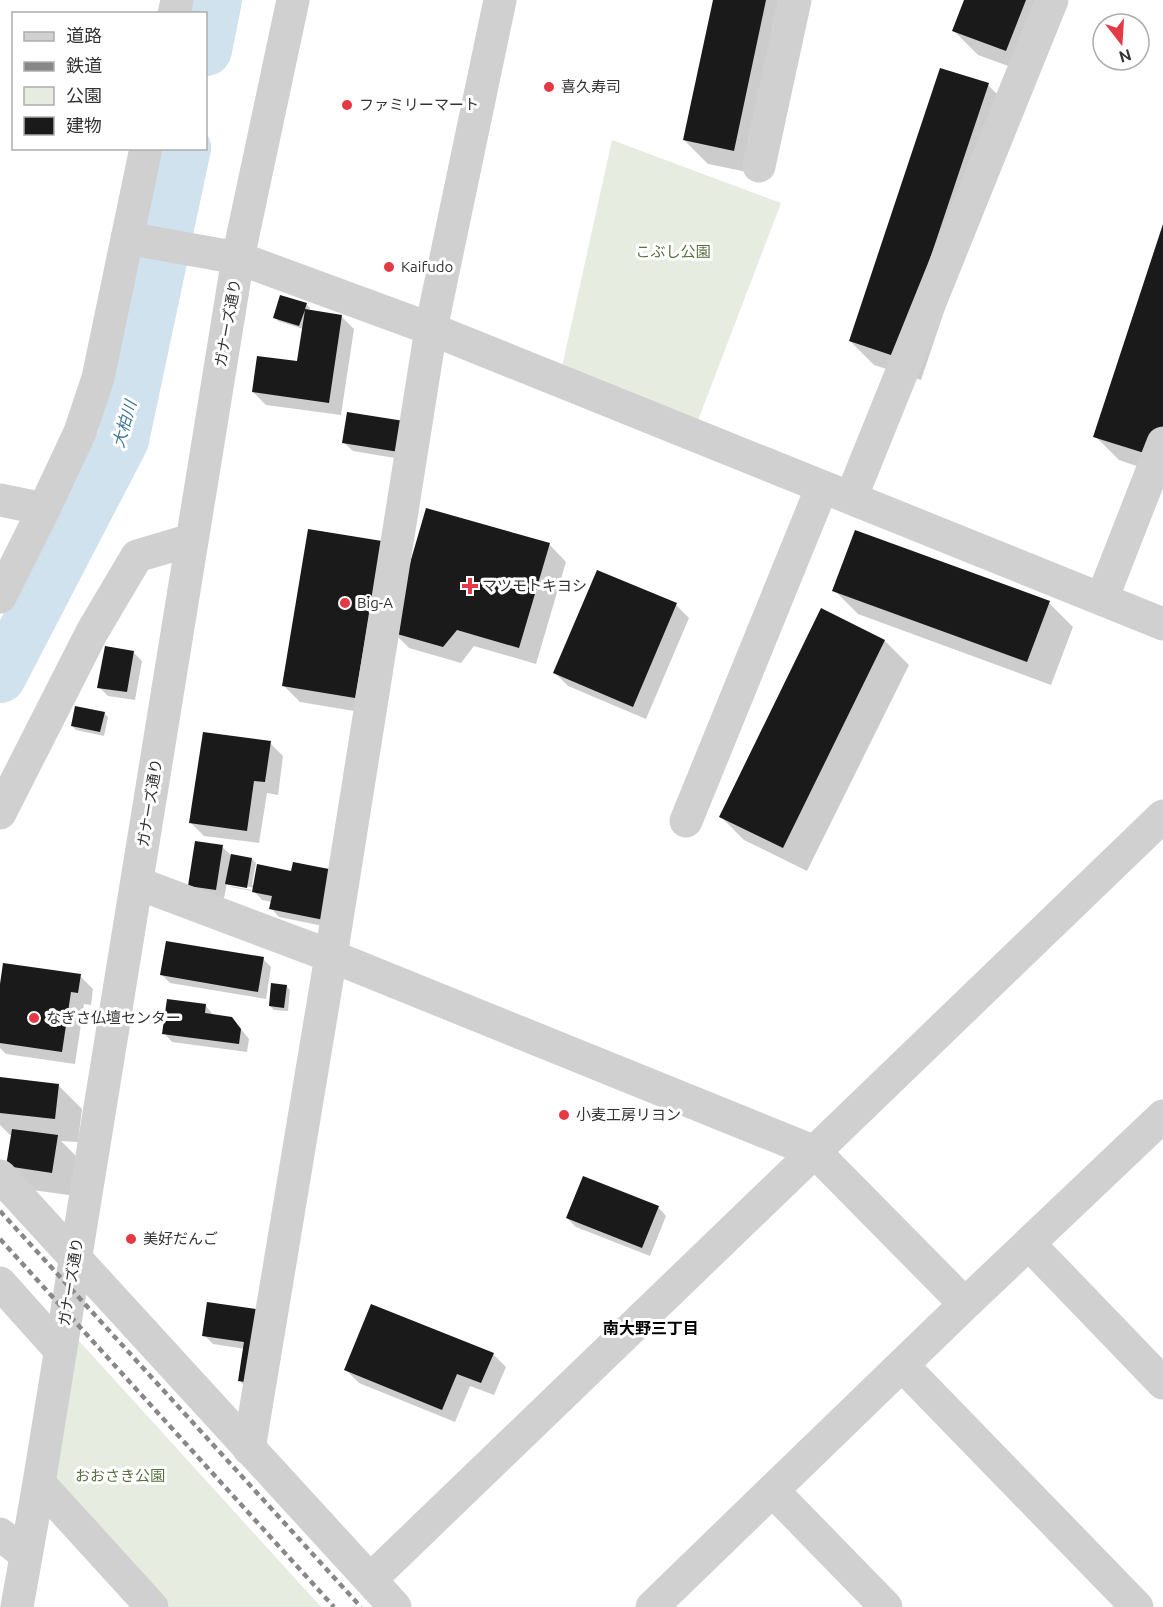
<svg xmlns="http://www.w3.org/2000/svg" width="1163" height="1607" viewBox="0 0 1163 1607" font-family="Ubuntu,'Noto Sans JP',sans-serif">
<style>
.green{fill:#e6ecdf}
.shadow{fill:#0003}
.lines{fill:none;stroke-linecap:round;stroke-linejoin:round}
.river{stroke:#cfe2ee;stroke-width:52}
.building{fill:#1a1a1a}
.minor{stroke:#d0d0d0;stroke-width:33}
.rail{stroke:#888;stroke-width:4.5;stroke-dasharray:6 4.5;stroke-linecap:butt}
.poi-dot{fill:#e63946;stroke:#fff;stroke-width:2}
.labels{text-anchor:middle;stroke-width:6;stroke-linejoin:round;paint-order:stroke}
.poi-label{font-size:15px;fill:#333;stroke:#fff;text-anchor:start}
.park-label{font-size:15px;fill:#56703f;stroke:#fff}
.street-label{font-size:15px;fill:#333;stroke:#fff}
.water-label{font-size:16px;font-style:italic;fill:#3f7597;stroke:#fff}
.neighbourhood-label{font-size:16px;font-weight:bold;fill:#000;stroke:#fff}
</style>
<rect width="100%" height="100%" fill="#fff"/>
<path class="green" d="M612,140L781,203L697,423L562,367Z
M71,1332L321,1607H159L46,1483Z"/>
<path class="shadow" d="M715,0H795L757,174L708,164L684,140Z
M966,0H1058L1030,74L978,55L954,31Z
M988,85L1012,109L921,380L874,365L850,341Z
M1163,227V475L1119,460L1095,436Z
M306,304L310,308L309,312L341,316L354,329L341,415L266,405L253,392L299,363L303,329L278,321L275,317Z
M412,431L407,460L353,451L344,443Z
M381,543L372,714L300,702L283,685Z
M549,544L566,562L536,664L474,646L461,663L409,648L392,631Z
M834,590L1049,603L1073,627L1051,685L858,614Z
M676,605L689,618L646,719L568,686L555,673Z
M821,610L885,641L909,665L807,871L744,840L720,816Z
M133,652L142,661L135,700L108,696L99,687Z
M104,713L108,717L104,736L76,730L72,726Z
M270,743L283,756L278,795L267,793L259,843L204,836L191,823Z
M222,847L231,855L252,859L256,863L252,885H255L259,866L333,928L279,917L271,908L272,902L262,900L253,890L255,888L229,883V886L227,883L224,898L198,894L190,885Z
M230,886L251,890V891L231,887Z
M263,959L271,967L266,999L170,983L161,974Z
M80,976L93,989L91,1005L84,1004L75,1064L6,1054L0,1048V994Z
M286,986L290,990L288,1011L274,1010L270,1006Z
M206,1006L214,1016L231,1019L240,1028L249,1039L247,1052L172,1042L164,1033Z
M0,1078L58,1085L82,1109L78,1142L61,1141L81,1161L76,1196L32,1190L8,1166L13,1135H10L0,1125Z
M658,1207L666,1216L650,1256L576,1227L567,1218Z
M262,1311L248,1390L240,1381L245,1349L213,1344L204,1335Z
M493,1354L506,1367L494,1395L470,1386L455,1422L359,1383L346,1370Z"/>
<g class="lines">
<path class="river" d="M206,50L216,0
M0,677L123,440L185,148"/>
</g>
<path class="building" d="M713,0H766L734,151L683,140Z
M964,0H1026L1006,51L952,31Z
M940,68L989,83L897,357L849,341Z
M1163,224V438L1157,457L1093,437Z
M280,295L307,303L305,309L342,315L329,403L252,392L257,356L297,361L305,310L299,326L273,318Z
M347,412L404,421L399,452L342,443Z
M426,508L550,543L519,648L457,630L443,647L390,632Z
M308,529L382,541L355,698L282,686Z
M855,530L1050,601L1027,662L832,591Z
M597,570L677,603L633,707L553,673Z
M821,608L885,640L783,848L719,817Z
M105,646L134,651L127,692L97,688Z
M75,706L105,712L100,732L71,726Z
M203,732L271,741L265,782L254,781L247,831L189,823Z
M195,841L223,845L216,890L188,886Z
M231,854L252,858L247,888L225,884Z
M293,862L334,870L324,920L269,909L272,896L252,892L257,864L291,871Z
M166,941L264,957L258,992L160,975Z
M3,963L81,974L78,993L71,992L62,1052L0,1043V984Z
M271,983L287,985L284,1008L269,1006Z
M167,999L206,1004L205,1013L232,1017L241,1029L239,1044L162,1034Z
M0,1077L59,1084L55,1119L0,1113Z
M12,1129L58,1135L52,1173L6,1166Z
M583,1176L659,1206L642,1248L566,1218Z
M207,1302L263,1310L252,1383L238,1381L244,1342L202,1336Z
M371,1304L494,1353L481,1383L457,1374L442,1410L344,1370Z"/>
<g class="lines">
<path class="minor" d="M174,14L177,0
M759,166L795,0
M127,238L238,258L431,329L1163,624
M851,498L1052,0
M0,500L44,509
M0,597L44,509L80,432L98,378L146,148
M1102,599L1163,443
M0,813L92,632L137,556L191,540
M686,821L822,487
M137,883L331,956L815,1152L965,1304
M0,1176L395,1607
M1029,1244L1163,1383
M0,1283L60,1350
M902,1365L1137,1607
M249,1449L331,956L431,329L500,0
M39,1483L152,1607
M773,1491L886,1607
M0,1534L26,1555
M370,1580L1163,816
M17,1607L39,1483L238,258L293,0
M652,1607L965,1304L1163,1116"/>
<path class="rail" d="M0,1211L361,1607
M0,1239L334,1607"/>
</g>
<g class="poi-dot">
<circle cx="549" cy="87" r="6"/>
<circle cx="347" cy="105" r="6"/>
<circle cx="389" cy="267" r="6"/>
<path d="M467 577h6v6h6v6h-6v6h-6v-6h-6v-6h6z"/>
<circle cx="345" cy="603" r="6"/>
<circle cx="34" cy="1018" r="6"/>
<circle cx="564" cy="1115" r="6"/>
<circle cx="131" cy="1239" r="6"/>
</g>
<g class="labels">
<g class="poi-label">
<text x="561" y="92">喜久寿司</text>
<text x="359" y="110">ファミリーマート</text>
<text x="401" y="272">Kaifudo</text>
<text x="482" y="591">マツモトキヨシ</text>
<text x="357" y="608">Big-A</text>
<text x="46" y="1023">なぎさ仏壇センター</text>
<text x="576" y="1120">小麦工房リヨン</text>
<text x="143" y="1244">美好だんご</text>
</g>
<g class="park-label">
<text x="673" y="257">こぶし公園</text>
<text x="120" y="1481">おおさき公園</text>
</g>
<g class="street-label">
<text transform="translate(228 323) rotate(-80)" y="5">ガナーズ通り</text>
<text transform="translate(150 803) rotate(-81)" y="5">ガナーズ通り</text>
<text transform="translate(71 1282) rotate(-81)" y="5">ガナーズ通り</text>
</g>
<g class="water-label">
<text transform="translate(124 424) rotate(-74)" y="6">大柏川</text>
</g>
<g class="neighbourhood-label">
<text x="651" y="1334">南大野三丁目</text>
</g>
</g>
<rect x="12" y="12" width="195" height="138" fill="#ffffff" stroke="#adadad" stroke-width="1.5"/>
<rect x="24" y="32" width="30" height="9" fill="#d0d0d0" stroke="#adadad" stroke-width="1.5"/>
<text x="66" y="42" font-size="18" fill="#333333">道路</text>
<rect x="24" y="62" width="30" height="9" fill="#888888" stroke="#adadad" stroke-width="1.5"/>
<text x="66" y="72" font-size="18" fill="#333333">鉄道</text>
<rect x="24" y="87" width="30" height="18" fill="#e6ecdf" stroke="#adadad" stroke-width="1.5"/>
<text x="66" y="102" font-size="18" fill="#333333">公園</text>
<rect x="24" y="117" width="30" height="18" fill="#1a1a1a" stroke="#adadad" stroke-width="1.5"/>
<text x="66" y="132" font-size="18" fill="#333333">建物</text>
<g transform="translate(1121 42) rotate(163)"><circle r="28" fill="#ffffff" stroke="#adadad" stroke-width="1.5"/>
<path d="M0-4.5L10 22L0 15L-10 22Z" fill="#e63946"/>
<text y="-9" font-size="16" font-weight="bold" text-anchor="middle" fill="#333333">N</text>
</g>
</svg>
